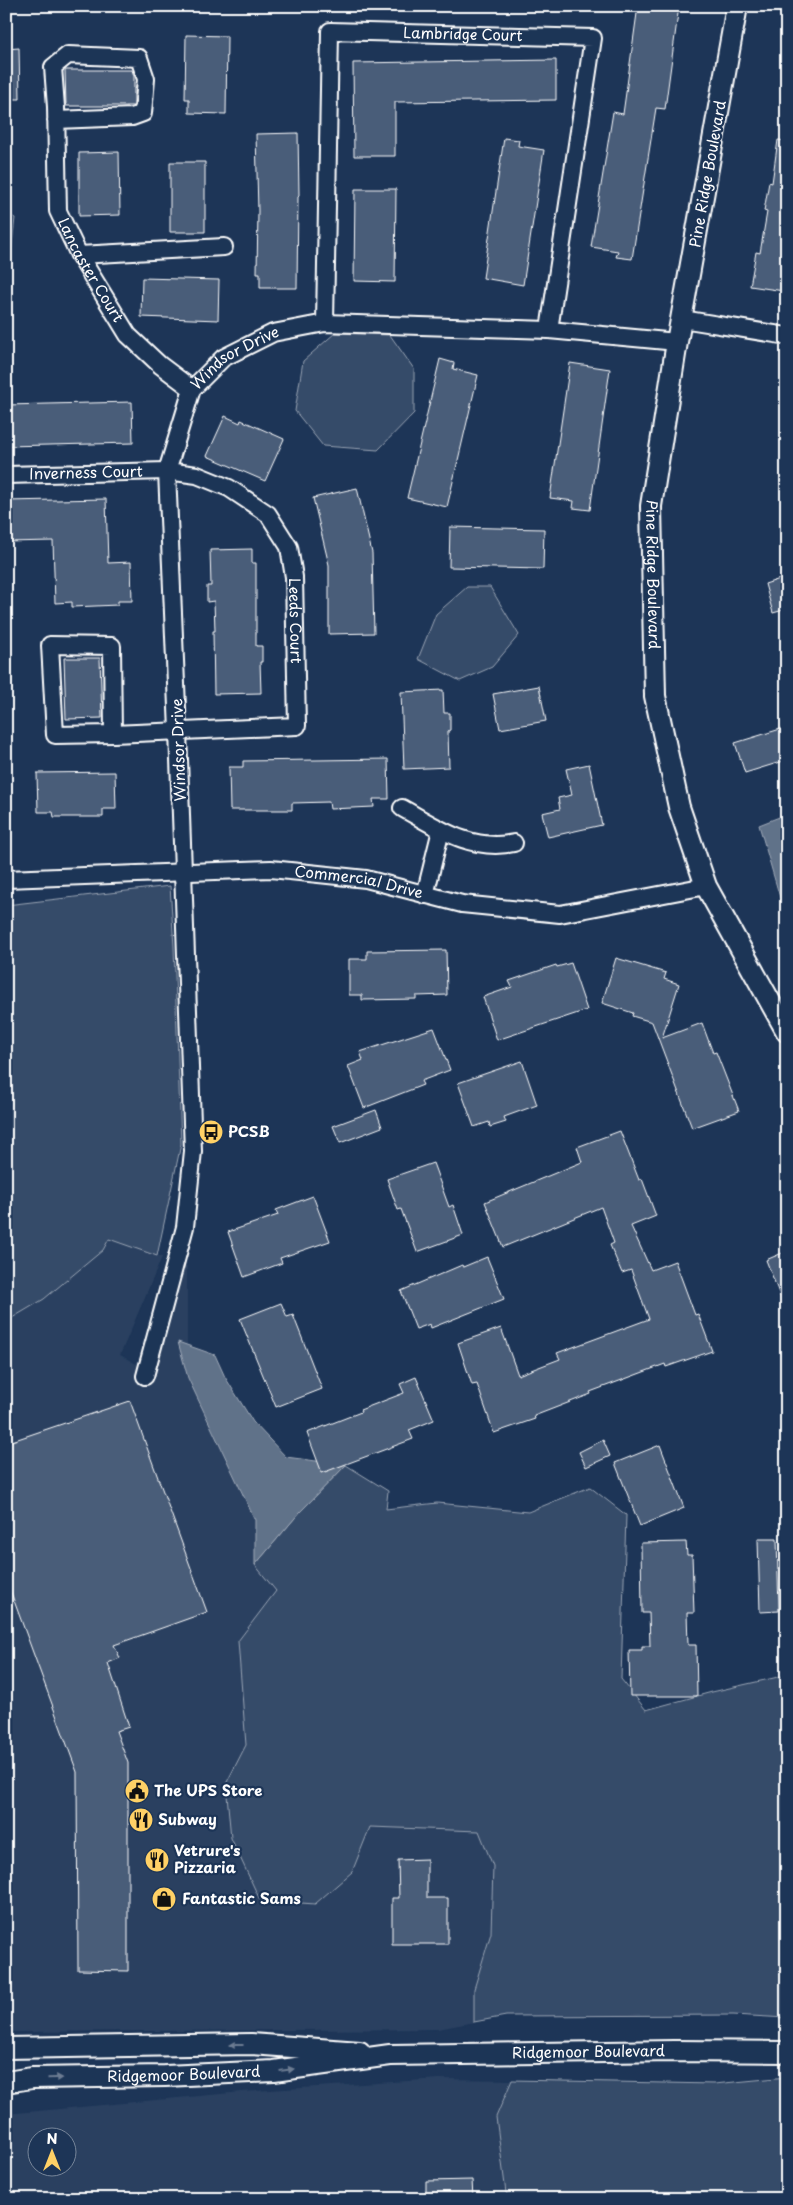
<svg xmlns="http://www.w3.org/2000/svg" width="793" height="2205" viewBox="0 0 793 2205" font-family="'Playpen Sans',sans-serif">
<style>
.built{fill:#2a4161;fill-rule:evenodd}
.green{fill:#364b69;stroke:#9aa5b4}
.water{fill:#617289;stroke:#a0aab8}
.building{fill:#4a5d79;stroke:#fff}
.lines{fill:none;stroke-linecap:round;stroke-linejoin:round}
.minor-casing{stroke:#fff;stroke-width:20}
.tertiary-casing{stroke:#fff;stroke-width:24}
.minor{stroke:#1d3557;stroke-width:16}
.tertiary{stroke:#1d3557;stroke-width:20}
.oneway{fill:#6c7c92}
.labels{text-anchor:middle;stroke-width:4.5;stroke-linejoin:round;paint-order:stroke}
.street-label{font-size:15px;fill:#fff;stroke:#1d3557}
.poi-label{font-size:15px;font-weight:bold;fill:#fff;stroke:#1d3557;text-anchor:start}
</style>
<rect width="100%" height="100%" fill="#1d3557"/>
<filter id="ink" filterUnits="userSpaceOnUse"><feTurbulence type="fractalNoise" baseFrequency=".02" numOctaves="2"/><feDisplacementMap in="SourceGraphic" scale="10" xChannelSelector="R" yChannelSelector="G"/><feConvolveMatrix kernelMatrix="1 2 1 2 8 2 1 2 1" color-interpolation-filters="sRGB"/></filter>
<g filter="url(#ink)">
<path class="built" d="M108,1238L162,1257L120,1355L136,1364L179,1264L187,1266V1345L179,1343L188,1378L255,1520V1565L276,1591L238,1641L246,1745L226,1784L231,1838L260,1900L352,1872L370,1827L479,1830L493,1865L491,1933L474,1989V2022L438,2029L6,2032V1317L12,1318Z
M439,2079L512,2080L496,2118L506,2193L514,2199H6V2114L242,2092ZM38,2138H68V2168H38Z"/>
<path class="green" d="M6,213L15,218L6,297Z
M335,333L390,335L414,369V413L378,450L323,446L295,411L303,361Z
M467,587H490L519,635L492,667L460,681L418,659L436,614Z
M170,886L174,947L181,1144L157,1256L109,1239L103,1250L44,1299L12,1318L6,1317V905Z
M346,1465L388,1491L386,1509L437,1503L528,1512L590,1487L626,1515L621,1679L646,1710L712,1692L787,1675V2018L733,2015L506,2016L474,2022V1989L491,1933L493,1866L479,1831L370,1827L352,1872L315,1904L260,1900L231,1838L226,1784L246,1745L238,1641L276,1591L255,1565L300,1512Z
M787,2077V2199H514L506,2193L496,2117L512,2080L714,2084Z"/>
<path class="water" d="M787,814V899L781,901L759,825Z
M178,1342L215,1355L225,1377L253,1422L286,1457L346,1465L300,1512L255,1565V1520L188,1378Z"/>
<path class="building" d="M638,6H679L665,109L656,108L632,259L616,257L618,251L591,247L613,112L623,114Z
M186,35L227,36L226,114L189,113V99H185Z
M19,48L20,99H6V49Z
M556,60V100L395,102V156H354L353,63Z
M65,70H132L134,76V106H66Z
M298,133L299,196L298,197L297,288H260V273H257L258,211L256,134Z
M504,138L519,140L518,146L544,150L523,285L483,278Z
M778,140L787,141V286H785L784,291L750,286L756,252L760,253L767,212L764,211L769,182L772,183Z
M119,152L120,215L79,216V153Z
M170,162H205V232H170Z
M355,189H396L395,282L354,281Z
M142,278L219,280L218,320L141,317Z
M440,359L454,363L453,369L478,375L447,507L407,498Z
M570,363L610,369L590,510L573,508L574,501L550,498Z
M132,402L133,443L6,446V405Z
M225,416L240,423L241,420L284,439L265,481L207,456Z
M357,488L372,553L374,633L329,634V565L313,498Z
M106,499L108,563L131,562L132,601H118V605L72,607V602L55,603L53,541L6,542V501Z
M450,527L544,529L543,569L449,567Z
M252,549V563H256V646H262V662H260L261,693L214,694L213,631H215L214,601L207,602V586H211L210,550Z
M783,578L787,591V609L773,613L765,584Z
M64,658H100L102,718L66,719Z
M539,686L546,721L500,729L493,694Z
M443,690L444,713H450V730L448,731L449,767L404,769L401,692Z
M787,727V760L745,773L735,743Z
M388,759L389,799H373L374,807L330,809L329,802L292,803V810H230L229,767H243V761Z
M589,764L602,825L548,837L542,813L560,809L558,798L572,795L566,769Z
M115,772L116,809H103V817H54L53,812H38L37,773Z
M446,950L447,995L416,996V999L362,1000V995H349V959H367V951Z
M616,958L666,973L664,979L679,984L662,1038L702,1023L713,1053L716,1052L739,1111L692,1128L652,1022L632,1016L633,1013L602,1003Z
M571,963L587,1010L497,1040L483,997L512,987L509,981L556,965L557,967Z
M434,1028L450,1070L421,1081L423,1085L364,1108L348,1066L363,1060L360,1052Z
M522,1061L537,1105L504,1117L506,1122L490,1127L489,1122L474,1127L458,1083Z
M376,1110L382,1127L340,1143L333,1126Z
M620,1131L639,1180L642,1179L656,1216L631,1226L651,1270L675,1261L695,1315L698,1314L712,1351L666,1367L665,1364L590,1392L591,1394L534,1416L535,1419L494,1433L477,1384L472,1385L458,1343L501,1328L518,1375L560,1359L557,1353L649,1319L631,1270L622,1273L610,1245L614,1243L601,1207L503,1247L485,1202L582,1162L577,1147Z
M433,1163L449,1207L453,1205L463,1235L417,1252L401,1209L398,1210L387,1179Z
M313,1196L330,1241L280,1258L282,1263L244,1277L228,1232L278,1215L276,1210Z
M787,1251V1311H786L766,1260Z
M487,1257L504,1299L431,1328L430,1324L416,1329L401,1291L462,1265L463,1267Z
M281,1303L287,1317L293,1315L322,1389L276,1407L240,1319Z
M416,1377L434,1420L409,1430L413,1439L322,1473L307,1433L361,1412L360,1410L404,1393L400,1384Z
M130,1401L207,1612L114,1645L120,1658L108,1663L129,1727L116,1731L128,1763V1971L78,1970L77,1772L6,1579V1443Z
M603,1440L610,1456L586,1467L579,1452Z
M660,1445L684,1508L640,1526L615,1463Z
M758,1539H777L779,1611L760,1612Z
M686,1542L687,1555H692L694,1613H687L688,1645H696L697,1696H630L629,1650H642V1646H650L649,1613H642L641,1543Z
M427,1859V1898H448V1944H392V1898H399L398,1860Z
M472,2180L473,2199H426V2181Z"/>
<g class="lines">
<defs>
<g id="minor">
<path id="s1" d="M56,120L132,117L143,113L146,79L139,58L68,55L53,67L56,107L58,211L79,255L128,335L160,365L192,389"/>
<path d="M79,255L224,247"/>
<path d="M682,319L787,336"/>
<path id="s2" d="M325,323L330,31L593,38L549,330"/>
<path id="s3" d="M6,475L167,471L197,475L229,488L268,514L289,547L294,577L297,726L113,734"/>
<path d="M50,645L112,646L113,734L55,735Z"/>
<path d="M402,808C438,828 471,852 514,843"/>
<path id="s4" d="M6,879L271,869L366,879L462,904L560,914L706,886"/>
<path d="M425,895L441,830"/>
<path id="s5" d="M145,1376L185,1227L193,1151L178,731L167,471L192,389L223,358L273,333L325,323L549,330L677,342"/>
</g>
<g id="tertiary">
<path id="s6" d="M737,6L677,342L651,506L655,696L679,807L706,886L787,1032"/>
<path d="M6,2048L251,2044L360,2052"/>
<path id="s7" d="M6,2082L32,2078L165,2076L274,2071L390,2055L674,2051L787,2052"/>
</g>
</defs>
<use href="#minor" class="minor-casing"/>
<use href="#tertiary" class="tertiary-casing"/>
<use href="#minor" class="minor"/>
<use href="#tertiary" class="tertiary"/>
</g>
<defs><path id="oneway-solid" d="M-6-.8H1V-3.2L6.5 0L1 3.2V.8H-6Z" transform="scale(1.25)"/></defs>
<g class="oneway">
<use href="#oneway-solid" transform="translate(236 2045) rotate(180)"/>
<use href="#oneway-solid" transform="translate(287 2070) rotate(-8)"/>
<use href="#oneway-solid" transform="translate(55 2078) rotate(-2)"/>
</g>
</g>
<defs>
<symbol id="bus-disc" viewBox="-11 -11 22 22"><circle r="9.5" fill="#ffd166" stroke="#1d3557"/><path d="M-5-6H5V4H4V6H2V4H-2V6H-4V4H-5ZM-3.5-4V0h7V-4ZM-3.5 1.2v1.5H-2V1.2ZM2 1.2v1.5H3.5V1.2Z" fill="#111"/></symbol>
<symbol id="civic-disc" viewBox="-11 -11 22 22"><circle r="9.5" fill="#ffd166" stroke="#1d3557"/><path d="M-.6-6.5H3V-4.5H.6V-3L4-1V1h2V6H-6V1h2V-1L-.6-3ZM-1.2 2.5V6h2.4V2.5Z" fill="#111"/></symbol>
<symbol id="restaurant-disc" viewBox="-11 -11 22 22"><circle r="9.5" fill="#ffd166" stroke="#1d3557"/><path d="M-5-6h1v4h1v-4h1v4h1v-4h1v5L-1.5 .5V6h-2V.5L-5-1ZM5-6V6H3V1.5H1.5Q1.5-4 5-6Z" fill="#111"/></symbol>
<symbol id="shop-disc" viewBox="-11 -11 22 22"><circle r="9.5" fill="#ffd166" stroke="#1d3557"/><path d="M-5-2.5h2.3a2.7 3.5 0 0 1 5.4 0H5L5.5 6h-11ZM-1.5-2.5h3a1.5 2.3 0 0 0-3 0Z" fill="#111"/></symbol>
</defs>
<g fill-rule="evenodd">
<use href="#bus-disc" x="197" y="1118" width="28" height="28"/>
<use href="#civic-disc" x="123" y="1777" width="28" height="28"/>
<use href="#restaurant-disc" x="127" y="1806" width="28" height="28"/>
<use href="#restaurant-disc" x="143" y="1846" width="28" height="28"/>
<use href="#shop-disc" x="150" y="1885" width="28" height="28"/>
</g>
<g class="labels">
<g class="street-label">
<text dy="5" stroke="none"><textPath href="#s2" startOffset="425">Lambridge Court</textPath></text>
<text transform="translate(708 174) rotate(-80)" y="5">Pine Ridge Boulevard</text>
<text dy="5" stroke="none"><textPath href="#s1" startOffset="446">Lancaster Court</textPath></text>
<text dy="5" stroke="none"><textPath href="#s5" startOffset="1051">Windsor Drive</textPath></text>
<text dy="5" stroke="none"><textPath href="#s3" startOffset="80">Inverness Court</textPath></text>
<text dy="5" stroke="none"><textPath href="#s6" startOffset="576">Pine Ridge Boulevard</textPath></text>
<text dy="5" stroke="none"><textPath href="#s3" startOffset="386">Leeds Court</textPath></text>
<text transform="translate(179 750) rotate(-92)" y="5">Windsor Drive</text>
<text dy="5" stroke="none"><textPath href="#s4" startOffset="354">Commercial Drive</textPath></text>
<text dy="5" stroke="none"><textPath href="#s7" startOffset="584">Ridgemoor Boulevard</textPath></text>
<text dy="5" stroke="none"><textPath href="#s7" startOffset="178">Ridgemoor Boulevard</textPath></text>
</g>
<g class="poi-label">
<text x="228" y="1137">PCSB</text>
<text x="154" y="1796">The UPS Store</text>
<text x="158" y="1825">Subway</text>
<text x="174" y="1856">Vetrure's<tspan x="174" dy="17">Pizzaria</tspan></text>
<text x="182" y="1904">Fantastic Sams</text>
</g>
</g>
<rect width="793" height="2205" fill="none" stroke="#1d3557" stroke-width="25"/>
<rect x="12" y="12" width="768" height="2180" fill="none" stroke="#fff" stroke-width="2" filter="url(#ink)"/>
<g transform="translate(52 2152)"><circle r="24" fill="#1d3557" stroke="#77869a"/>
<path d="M0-4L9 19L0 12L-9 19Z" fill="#ffd166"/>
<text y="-8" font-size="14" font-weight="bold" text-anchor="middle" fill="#ffffff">N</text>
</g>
</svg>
